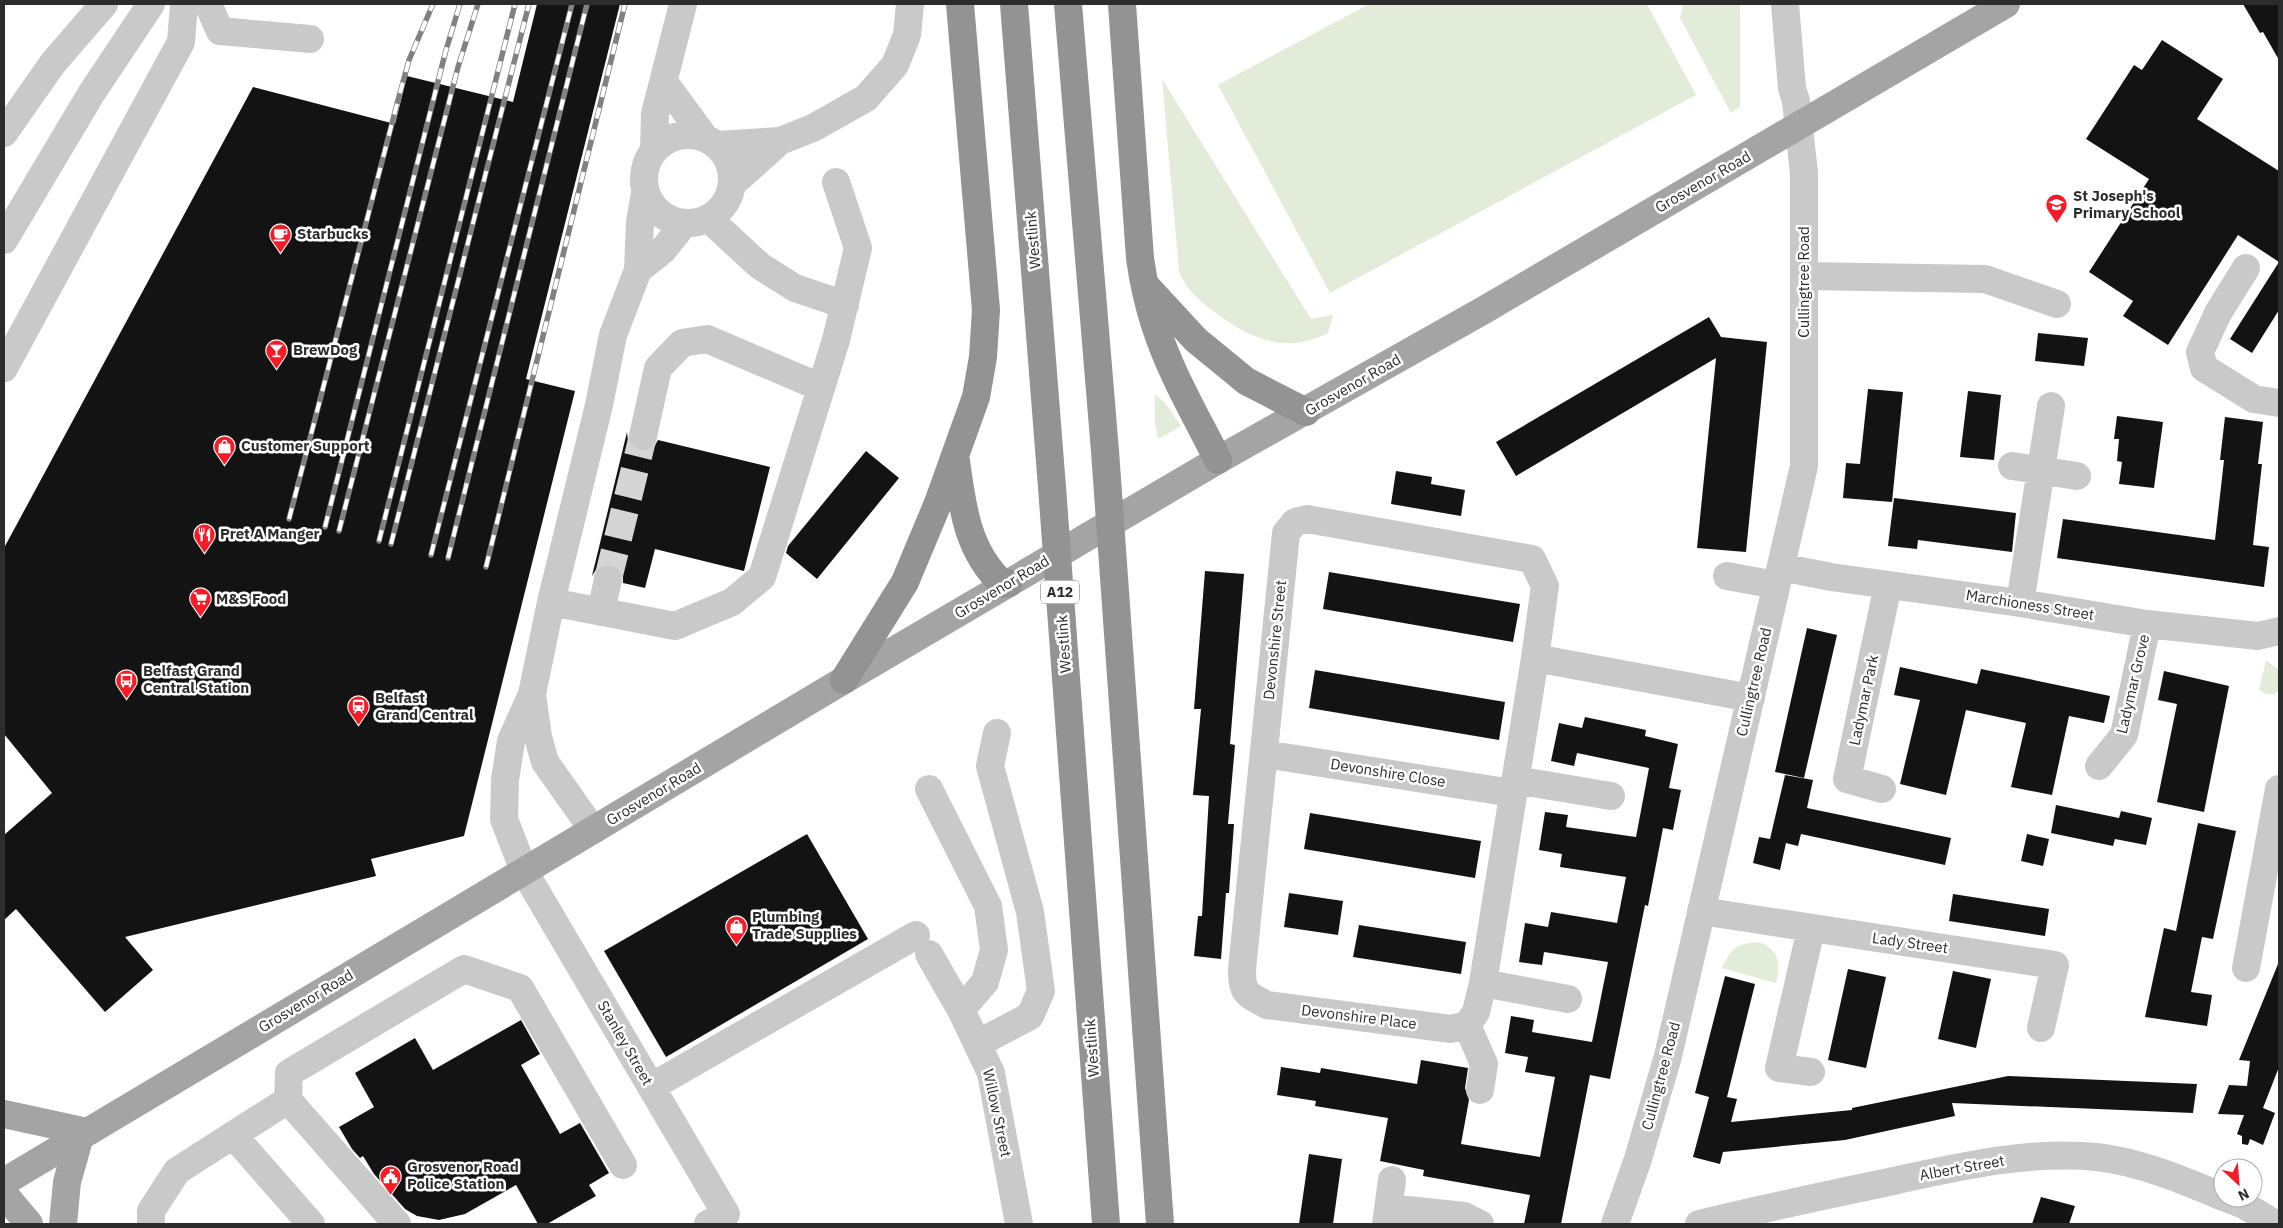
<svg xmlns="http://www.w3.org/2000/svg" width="2283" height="1228" viewBox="0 0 2283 1228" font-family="'IBM Plex Sans',sans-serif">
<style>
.green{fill:#e2ecd8}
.building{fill:#131313}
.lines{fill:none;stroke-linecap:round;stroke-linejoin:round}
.minor-tunnel{stroke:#d5d5d5;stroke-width:28;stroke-dasharray:28 14;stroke-linecap:butt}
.minor{stroke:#c9c9c9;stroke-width:28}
.major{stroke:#a4a4a4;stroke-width:28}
.highway{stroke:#939393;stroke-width:28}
.rail-casing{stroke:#818181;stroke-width:5.5}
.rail{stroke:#fff;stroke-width:4;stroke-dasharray:11;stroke-linecap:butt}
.labels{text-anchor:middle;stroke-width:5;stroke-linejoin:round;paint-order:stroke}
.shield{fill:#fff;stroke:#6b6b6b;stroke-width:1}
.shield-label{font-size:14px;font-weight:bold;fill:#2c2c2c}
.street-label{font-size:15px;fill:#2c2c2c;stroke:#fff}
.poi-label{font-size:15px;font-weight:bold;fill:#2c2c2c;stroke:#fff;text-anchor:start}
</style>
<rect width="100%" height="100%" fill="#fff"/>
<path class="green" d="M1369,4H1647L1696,95L1330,293L1218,85Z
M1683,4H1740V107L1731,113L1680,18Z
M1162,79L1311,319L1333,315L1328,333C1286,355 1248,338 1213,311C1198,299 1186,290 1179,271Z
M1155,394L1166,404L1181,426L1158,439L1155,423Z
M2266,660L2279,670V690L2275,694H2267L2259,690Z
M1759,942C1779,949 1781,964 1776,983L1722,968C1732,947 1736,944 1759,942Z"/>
<path class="building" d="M537,4H620L526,379L575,391L464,836L371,859L376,876L125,937L153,970L105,1012L16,909L4,920V835L52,793L4,734V548L253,87L395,124L407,76L513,102Z
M2243,4H2279V60L2263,32L2260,33Z
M2162,40L2223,79L2197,119L2279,171V262L2238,235L2168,345L2123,316L2133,301L2089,272L2149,179L2086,139L2134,65L2142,70Z
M2279,262V310L2252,353L2230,339Z
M1709,317L1721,337L1767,342L1746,552L1697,548L1716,358L1516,476L1496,442Z
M2038,333L2088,338L2084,366L2035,361Z
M1868,389L1903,392L1892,502L1843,498L1846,463L1860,464Z
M1968,391L2001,395L1994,460L1960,457Z
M2117,416L2163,422L2154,488L2119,484L2122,462L2117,461L2119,439H2114Z
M2225,417L2263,422L2258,464H2262L2253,545L2269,547L2264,587L2057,558L2063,519L2215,540L2224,460H2220Z
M627,432L628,441L632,447L639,451H648L654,447L658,440L770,467L744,571L655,549L645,588L623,583V574L619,568L612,564H603L597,568L592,576Z
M866,451L899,478L817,579L786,553L788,546Z
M1396,471L1432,477L1431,484L1465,490L1461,516L1391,504Z
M1894,498L2016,513L2012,552L1918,540L1917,549L1888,546Z
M1205,571L1244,574L1230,744L1235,745L1228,824H1234L1229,893H1226L1221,959L1194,956L1198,916H1202L1209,796L1193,795L1201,709H1194Z
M1329,572L1520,604L1513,642L1323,609Z
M1807,628L1837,635L1804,778L1775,772Z
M1900,667L1977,684L1981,669L2110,696L2104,723L2069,716L2052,795L2011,787L2026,723L1966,710L1946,795L1900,784L1920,700L1894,695Z
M1315,670L1505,702L1499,740L1309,708Z
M2164,671L2229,686L2204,812L2157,802L2177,704L2158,700Z
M1585,717L1646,730L1645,736L1678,744L1669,788L1681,790L1673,830L1663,828L1648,906L1645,905L1610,1079L1590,1075L1561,1224H1524L1530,1195L1423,1176L1424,1170L1380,1161L1388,1118L1315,1106L1316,1101L1277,1095L1281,1067L1320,1073L1321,1068L1417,1084L1421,1060L1468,1068L1465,1088L1469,1100L1461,1144L1540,1157L1555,1077L1525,1072L1528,1057L1505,1053L1511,1016L1534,1020L1532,1032L1592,1042L1608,962L1544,952L1542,965L1519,962L1525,923L1548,927L1551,912L1617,923L1626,877L1560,867L1562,854L1539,850L1545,812L1568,815L1566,827L1636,837L1649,768L1577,753L1574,766L1551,761L1559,723L1582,728Z
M1785,775L1813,780L1807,808L1951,838L1945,865L1801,834L1798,846L1786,843L1780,870L1753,863L1759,837L1770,839Z
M2056,805L2119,818L2121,811L2152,818L2146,845L2115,839L2113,846L2051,833Z
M1310,813L1481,841L1475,878L1304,849Z
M2198,823L2236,831L2213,939L2202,937L2191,992L2212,995L2207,1026L2145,1017L2164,928L2176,931Z
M807,834L868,939L666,1057L604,951Z
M2027,834L2049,839L2043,866L2021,861Z
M1289,893L1343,901L1338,935L1284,927Z
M1953,894L2049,909L2045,936L1949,921Z
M1359,925L1466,942L1461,974L1353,957Z
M2278,964L2279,1067L2263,1108L2275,1113L2263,1145L2250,1139L2248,1145L2242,1144V1136L2237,1134L2244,1115L2218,1114L2229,1085L2247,1086L2250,1061L2239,1060Z
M1848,969L1886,977L1866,1068L1828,1060Z
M1953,971L1991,979L1976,1048L1938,1039Z
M1725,976L1755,984L1727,1097L1737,1099L1731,1122L1852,1110V1108L2008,1076L2197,1084L2193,1113L1952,1103L1955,1116L1845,1140L1723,1152L1720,1164L1693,1157L1709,1097L1695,1093Z
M521,1020L540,1054L521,1065L560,1134L580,1123L609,1173L589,1185L596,1196L547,1224H538L516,1185L465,1214L439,1220L417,1216L405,1209L374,1174L363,1156L360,1158L352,1149L339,1127L374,1107L355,1073L415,1038L433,1070Z
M1309,1154L1342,1159L1333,1224H1299Z
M2041,1197L2075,1206L2069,1224H2032Z"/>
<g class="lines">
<path class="minor-tunnel" d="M608,579L643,436"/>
<path class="minor" d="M208,4L220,31L310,39
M664,82L705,138
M4,133L53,63L104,4
M644 179a44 44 0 1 1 88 0a44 44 0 1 1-88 0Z
M717,145L780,141L813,128L866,98L895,65L907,35L910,4
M654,151L655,114L683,4
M732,184L780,141
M645,193L640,222L638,270L613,335L599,405L551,602L532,694L511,741L505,780L504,819L524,871L726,1214L708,1224
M709,219L760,266L795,288L845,305
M4,240L91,94L151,4
M2246,268L2218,313L2200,352L2204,368L2254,399L2279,403
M638,270L663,250L684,224
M1805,276L1985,279L2057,304
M4,368L181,42L184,4
M643,436L658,368L682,343L707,339L820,387
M2012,466L2077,476
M1307,519L1532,559L1545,586L1535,658L1483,983L1476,1012L1467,1025L1451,1029L1267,1005C1246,994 1242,993 1242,969L1286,533L1295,522Z
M1781,567L1831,577L2020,603L2147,624L2258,636L2279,631
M1727,576L1776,585
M551,602L675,626L732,602L762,577L836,340L858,248L836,182
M2020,603L2051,406
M601,612L608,579
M1535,658L1751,698
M532,694L538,737L545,762L593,830
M1264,754L1512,793
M2099,766L2124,735L2147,624
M1515,780L1611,796
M929,789L988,906L994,950L985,982L961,1010
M1882,789L1847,779L1888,585
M1701,911L2055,965L2041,1028
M929,954L961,1010L991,1073L1019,1224
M2246,968L2279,789
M1483,983L1568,999
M1467,1025L1484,1064L1480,1090
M977,1044L1030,1016L1041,991L1030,912L990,766L997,733
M1811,1072L1779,1068L1811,929
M651,1087L916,935
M288,1100L289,1073L464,969L520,988L623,1165
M233,1135L311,1224
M2226,1198L2244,1205L2275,1224
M1389,1208L1464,1216L1480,1224
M151,1224V1211L177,1171L288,1100L397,1224
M1386,1224L1392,1180
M1615,1224L1638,1159L1668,1056L1804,466V173L1796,101L1792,88L1785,4
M1699,1224C1760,1209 1822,1196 1884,1183C1953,1168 2026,1150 2097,1157C2140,1162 2183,1180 2223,1197"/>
<path class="major" d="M4,1114L87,1132
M4,1182L844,680L1218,460L1484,310L2006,4
M4,1194L29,1224
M63,1224L67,1182L80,1136"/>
<path class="highway" d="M1014,4L1052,487L1106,1224
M1068,4L1105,451L1160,1224
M1122,4L1140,258C1143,280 1148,303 1155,325C1170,372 1196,416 1218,460
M1147,287L1196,340L1246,381L1306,412
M956,461C962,505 967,552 1003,584L1009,583
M844,680L905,582L938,503L976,397L983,357L986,310L960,4"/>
<defs>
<path id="rail" d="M289,519L397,104L409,60L433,4
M325,527L446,50L460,4
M339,531L458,67L478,4
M379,541L515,4
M391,544L529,4
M431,555L572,4
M448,558L587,4
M486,567L625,4"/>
</defs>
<use href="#rail" class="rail-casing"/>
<use href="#rail" class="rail"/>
</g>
<defs>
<symbol id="school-pin" viewBox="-11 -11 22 30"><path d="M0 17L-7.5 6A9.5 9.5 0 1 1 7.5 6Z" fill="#f61c27" stroke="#fff"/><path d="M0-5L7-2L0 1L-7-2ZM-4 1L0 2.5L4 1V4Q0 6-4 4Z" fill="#fff"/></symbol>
<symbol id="cafe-pin" viewBox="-11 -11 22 30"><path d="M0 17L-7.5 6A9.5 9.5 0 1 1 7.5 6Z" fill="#f61c27" stroke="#fff"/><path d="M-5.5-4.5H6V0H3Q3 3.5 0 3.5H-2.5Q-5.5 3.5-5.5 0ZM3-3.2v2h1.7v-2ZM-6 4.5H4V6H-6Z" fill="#fff"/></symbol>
<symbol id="bar-pin" viewBox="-11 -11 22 30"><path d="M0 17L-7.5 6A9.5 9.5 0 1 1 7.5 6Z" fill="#f61c27" stroke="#fff"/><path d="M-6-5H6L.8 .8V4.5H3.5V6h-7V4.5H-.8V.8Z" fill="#fff"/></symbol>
<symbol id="shop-pin" viewBox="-11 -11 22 30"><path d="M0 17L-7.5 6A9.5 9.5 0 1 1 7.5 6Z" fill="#f61c27" stroke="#fff"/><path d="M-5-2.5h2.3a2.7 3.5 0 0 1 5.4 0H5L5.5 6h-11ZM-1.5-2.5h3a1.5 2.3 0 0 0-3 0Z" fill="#fff"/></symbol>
<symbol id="restaurant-pin" viewBox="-11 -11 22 30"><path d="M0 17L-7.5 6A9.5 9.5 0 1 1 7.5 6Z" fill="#f61c27" stroke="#fff"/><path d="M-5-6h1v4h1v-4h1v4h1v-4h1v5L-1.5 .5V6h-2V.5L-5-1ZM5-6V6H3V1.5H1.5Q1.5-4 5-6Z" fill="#fff"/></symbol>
<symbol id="supermarket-pin" viewBox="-11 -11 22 30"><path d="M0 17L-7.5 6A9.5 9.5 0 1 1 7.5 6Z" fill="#f61c27" stroke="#fff"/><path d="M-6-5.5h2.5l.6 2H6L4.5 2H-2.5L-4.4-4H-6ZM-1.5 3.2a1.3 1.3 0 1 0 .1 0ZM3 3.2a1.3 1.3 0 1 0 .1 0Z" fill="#fff"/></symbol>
<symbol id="bus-pin" viewBox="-11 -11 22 30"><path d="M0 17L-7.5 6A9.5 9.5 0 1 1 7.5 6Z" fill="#f61c27" stroke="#fff"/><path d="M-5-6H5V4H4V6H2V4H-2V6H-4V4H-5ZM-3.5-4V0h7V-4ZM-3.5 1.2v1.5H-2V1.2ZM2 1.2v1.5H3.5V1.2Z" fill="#fff"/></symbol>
<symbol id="station-pin" viewBox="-11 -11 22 30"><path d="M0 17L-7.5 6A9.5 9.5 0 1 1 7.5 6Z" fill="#f61c27" stroke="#fff"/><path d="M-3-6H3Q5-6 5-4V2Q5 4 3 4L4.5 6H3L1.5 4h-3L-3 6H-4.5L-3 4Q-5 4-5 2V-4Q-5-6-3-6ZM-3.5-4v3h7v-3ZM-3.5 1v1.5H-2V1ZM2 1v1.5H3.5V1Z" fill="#fff"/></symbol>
<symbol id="civic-pin" viewBox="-11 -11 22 30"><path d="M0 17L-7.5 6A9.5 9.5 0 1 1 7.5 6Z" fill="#f61c27" stroke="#fff"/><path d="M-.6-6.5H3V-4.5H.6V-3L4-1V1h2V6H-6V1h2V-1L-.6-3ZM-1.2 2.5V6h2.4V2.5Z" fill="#fff"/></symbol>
</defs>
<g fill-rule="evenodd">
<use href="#school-pin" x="2044" y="192" width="25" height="34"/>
<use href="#cafe-pin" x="268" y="222" width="25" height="34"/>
<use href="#bar-pin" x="264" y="338" width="25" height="34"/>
<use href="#shop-pin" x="212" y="434" width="25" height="34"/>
<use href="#restaurant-pin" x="192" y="522" width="25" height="34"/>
<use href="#supermarket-pin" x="188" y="586" width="25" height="34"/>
<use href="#bus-pin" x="114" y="668" width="25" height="34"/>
<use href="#station-pin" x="346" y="694" width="25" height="34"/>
<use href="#shop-pin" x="724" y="914" width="25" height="34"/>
<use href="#civic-pin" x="378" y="1164" width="25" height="34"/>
</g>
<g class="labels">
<rect class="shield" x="1041" y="580.5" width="38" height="23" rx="4"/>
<g class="shield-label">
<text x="1060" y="597">A12</text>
</g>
<g class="street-label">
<text transform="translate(1703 182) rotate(-30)" y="5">Grosvenor Road</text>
<text transform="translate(1033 240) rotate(-95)" y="5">Westlink</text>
<text transform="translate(1804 282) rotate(-90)" y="5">Cullingtree Road</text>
<text transform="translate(1353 385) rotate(-30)" y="5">Grosvenor Road</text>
<text transform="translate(1002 587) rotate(-31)" y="5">Grosvenor Road</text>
<text transform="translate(2030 605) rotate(9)" y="5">Marchioness Street</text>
<text transform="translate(1275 640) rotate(-84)" y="5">Devonshire Street</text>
<text transform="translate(1064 644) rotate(-94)" y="5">Westlink</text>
<text transform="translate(1754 682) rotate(-77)" y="5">Cullingtree Road</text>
<text transform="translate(2133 684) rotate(-77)" y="5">Ladymar Grove</text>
<text transform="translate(1864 700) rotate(-78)" y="5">Ladymar Park</text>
<text transform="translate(1388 773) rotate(9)" y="5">Devonshire Close</text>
<text transform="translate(654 794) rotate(-31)" y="5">Grosvenor Road</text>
<text transform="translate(1910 943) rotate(8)" y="5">Lady Street</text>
<text transform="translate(306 1001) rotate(-31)" y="5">Grosvenor Road</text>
<text transform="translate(1359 1017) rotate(7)" y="5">Devonshire Place</text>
<text transform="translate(625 1043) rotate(60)" y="5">Stanley Street</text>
<text transform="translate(1092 1048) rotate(-94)" y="5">Westlink</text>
<text transform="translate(1661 1076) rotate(-75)" y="5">Cullingtree Road</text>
<text transform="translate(997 1113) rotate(78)" y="5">Willow Street</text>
<text transform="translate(1962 1168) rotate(-10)" y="5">Albert Street</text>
</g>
<g class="poi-label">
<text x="2073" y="201">St Joseph's<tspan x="2073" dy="17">Primary School</tspan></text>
<text x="297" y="239">Starbucks</text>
<text x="293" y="355">BrewDog</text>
<text x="241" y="451">Customer Support</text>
<text x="220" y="539">Pret A Manger</text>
<text x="216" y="604">M&amp;S Food</text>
<text x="143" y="676">Belfast Grand<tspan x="143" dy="17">Central Station</tspan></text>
<text x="375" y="703">Belfast<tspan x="375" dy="17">Grand Central</tspan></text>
<text x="752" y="922">Plumbing<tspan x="752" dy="17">Trade Supplies</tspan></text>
<text x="407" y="1172">Grosvenor Road<tspan x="407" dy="17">Police Station</tspan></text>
</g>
</g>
<rect width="2283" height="1228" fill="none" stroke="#2c2c2c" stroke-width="10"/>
<g transform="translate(2238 1183) rotate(154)"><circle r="24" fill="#ffffff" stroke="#ababab"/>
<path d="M0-4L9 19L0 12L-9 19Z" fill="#f61c27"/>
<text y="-8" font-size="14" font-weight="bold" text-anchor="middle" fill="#2c2c2c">N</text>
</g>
</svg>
